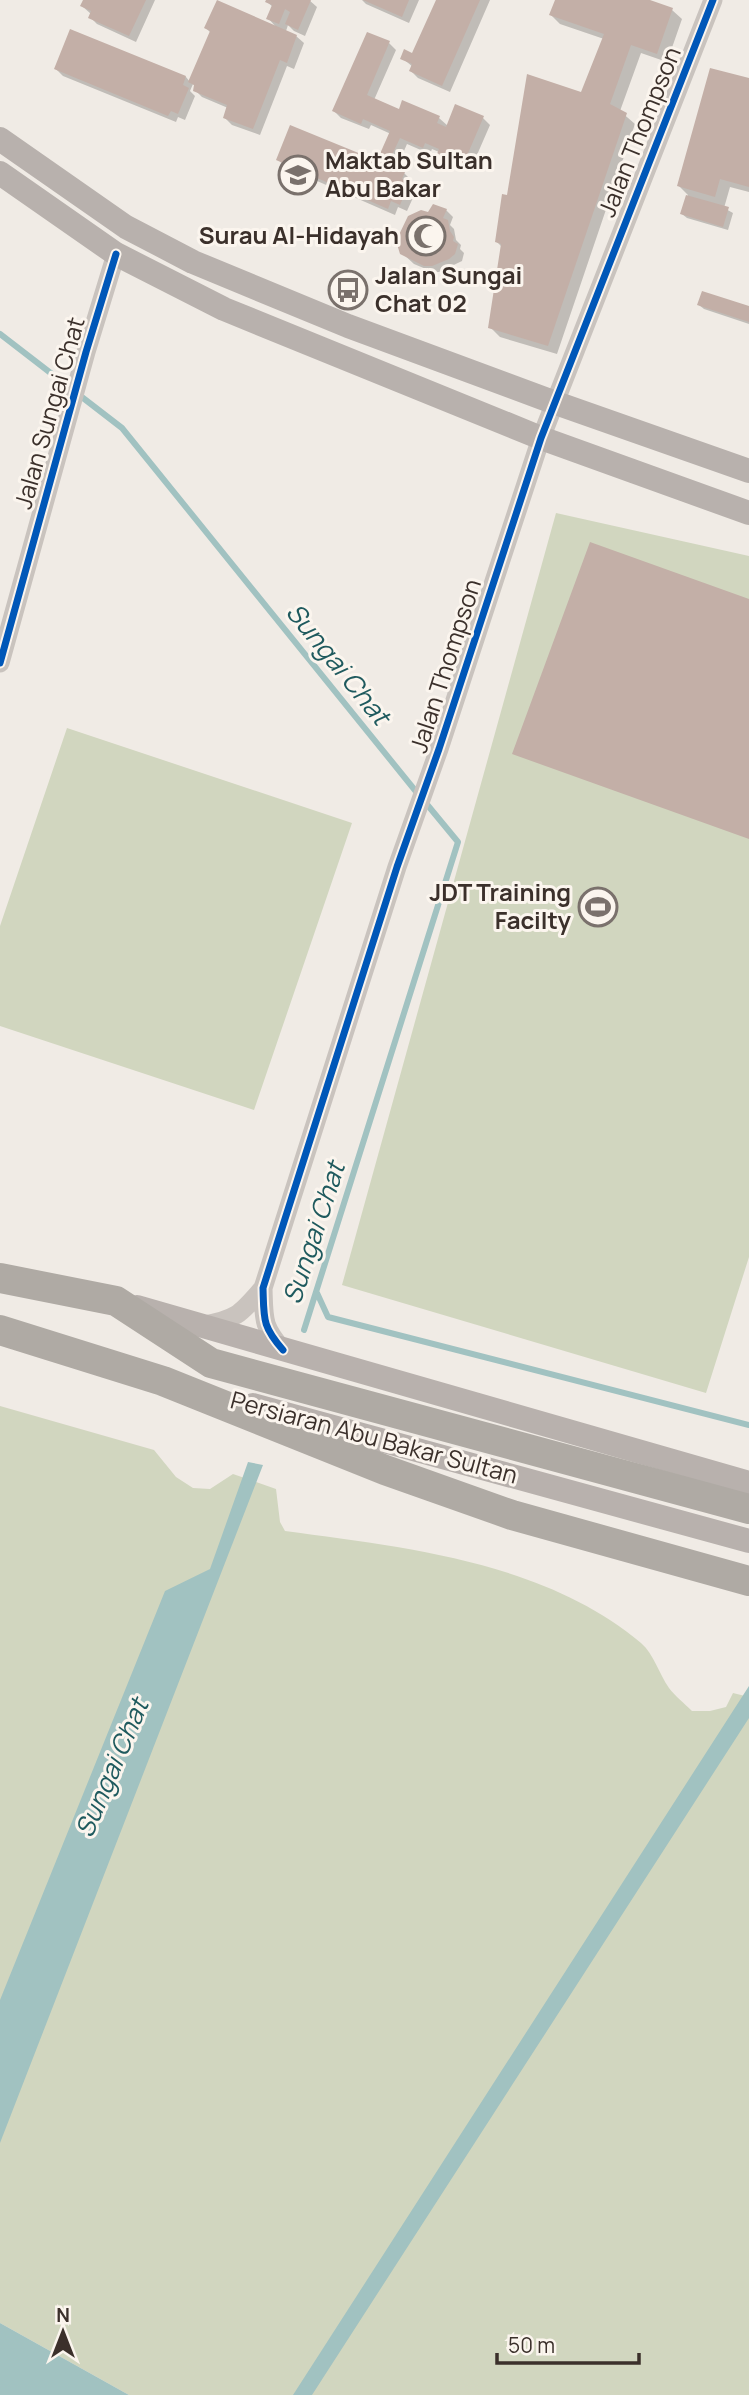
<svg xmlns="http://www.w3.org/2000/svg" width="749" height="2395" viewBox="0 0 749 2395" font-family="Manrope,sans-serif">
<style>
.green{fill:#d1d6bf}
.water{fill:#a1c2c1}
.shadow{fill:#0003}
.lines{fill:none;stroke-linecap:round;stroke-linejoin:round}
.stream{stroke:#a1c2c1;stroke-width:6}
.building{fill:#c3afa7}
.minor{stroke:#c9c3be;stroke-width:19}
.major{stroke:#b8b1ad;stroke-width:24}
.highway{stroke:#afaaa4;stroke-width:30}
.cycleway-casing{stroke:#fbf5ee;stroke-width:11}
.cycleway{stroke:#0057b8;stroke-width:7}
.labels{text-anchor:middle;stroke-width:6;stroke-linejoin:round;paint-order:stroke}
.street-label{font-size:24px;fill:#3b302b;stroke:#fbf5ee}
.poi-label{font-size:24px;font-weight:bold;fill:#3b302b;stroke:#fbf5ee;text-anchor:start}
.water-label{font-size:26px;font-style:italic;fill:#1f5a5e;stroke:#fbf5ee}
</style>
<rect width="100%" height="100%" fill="#f0ebe5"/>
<path class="green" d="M556,513L749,556V1257L706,1393L342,1285Z
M67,728L352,823L254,1110L0,1026V926Z
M0,1406L154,1450L176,1477L193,1488L210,1489L233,1474L276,1489L280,1522L285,1531C405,1547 545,1562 641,1643C654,1654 659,1674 669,1688C675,1696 684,1703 692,1711H710L726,1707L733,1693L749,1697V2395H129L0,2323Z"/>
<path class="water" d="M248,1462L263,1465L0,2143V2000L165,1591L210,1569Z
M749,1686V1718L312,2395H293Z
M0,2323L129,2395H0Z"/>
<path class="shadow" d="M85,0H155L136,42L97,24L90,17L91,14L82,6Z
M268,0H309L317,7L305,36L294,31L288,25L286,31L296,36L304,43L294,69L287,66L260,135L232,125L225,118L228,108L202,97L195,90L196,87L193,84L190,91L195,96L185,120L178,117L176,122L63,76L56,69L186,77L190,82L211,33L206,28L276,27L268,18L273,7L267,2Z
M362,0H419L409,23L366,4Z
M438,0H490L450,92L418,78L411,71L413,67L402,58L413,55Z
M556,0H644L672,10L682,19L667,62L641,53L620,111L635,124L557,354L500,337L490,327L503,248L497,242L508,198L582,94L604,39L560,24L551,15Z
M389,43L396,50L374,100L399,111L403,102L439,118L448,126L483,118L490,125L470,171L446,161L439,152L432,149L430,154L407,144L397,167L381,156L391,134L371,125L369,129L341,118L334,111Z
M749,80V192L730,187L724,208L733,213L728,230L687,218L682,214L688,195L679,186Z
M278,159L404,173L411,180L409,184L416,191L407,211L398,207L395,215L285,167Z
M446,210L453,217L450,225L454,229L456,240L461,245L460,249L464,253L462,261L439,272H433L414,264L402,253L429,214Z
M699,305L749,308V324L704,309Z"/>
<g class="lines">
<path class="stream" d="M0,334L122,428L418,794
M317,1293L328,1317L749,1425
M304,1330L458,842L425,802"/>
</g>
<path class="building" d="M83,0H146L129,36L88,18L91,11L80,6Z
M217,0L297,35L287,63L280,60L253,129L223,118L227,105L193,91L194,85L188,82L210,31L204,28Z
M266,0H311L298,30L285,24L290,12L285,9L279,24L266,19L272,5L265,2Z
M363,0H409L402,17Z
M436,0H480L442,86L409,71L412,64L400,59L404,49L412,53Z
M555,0H650L673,8L657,54L631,45L610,104L627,113L548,346L488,328L501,244L495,242L502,194L507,195L527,74L581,92L604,34L549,15Z
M70,29L186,76L183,85L189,88L178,114L171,111L168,116L54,69Z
M367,32L390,41L367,95L399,109L402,100L440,116L437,123L446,127L455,104L484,116L463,165L437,154L439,149L425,143L423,148L400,138L389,161L379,156L390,131L363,119L361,124L332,111Z
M710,68L749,78V187L720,179L715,197L677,186Z
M290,125L405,172L402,179L410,182L400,205L391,201L388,209L276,160Z
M686,195L729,207L723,227L680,214Z
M433,204L447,209L443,218L448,220L450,231L454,237L453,241L458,244L455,254L449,259L432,266H424L400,254L396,241L408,216L421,210L428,212Z
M702,291L749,306V322L697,305Z
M590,542L749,599V839L512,754Z"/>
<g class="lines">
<path class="minor" d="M0,663L86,352L116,254
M204,1325C238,1319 241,1313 263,1288
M283,1350C262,1326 264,1319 263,1288L397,867L439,749L541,438L713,0"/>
<path class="major" d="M0,139L126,227L193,262L348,326L553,402L749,471
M0,173L116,254L224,309L541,438L749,513
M137,1307L749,1483
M253,1405L749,1541"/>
<path class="highway" d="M0,1278L116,1301L211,1363L749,1509
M0,1330L163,1381L385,1470L512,1515L749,1581"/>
<defs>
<path id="cycleway" d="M0,663L86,352L116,254
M283,1350C262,1326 264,1319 263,1288L397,867L439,749L541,438L713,0"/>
</defs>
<use href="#cycleway" class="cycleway-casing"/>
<use href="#cycleway" class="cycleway"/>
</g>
<defs>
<symbol id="school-ring" viewBox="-11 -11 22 22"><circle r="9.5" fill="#fbf5ee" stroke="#7a716c" stroke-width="1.5"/><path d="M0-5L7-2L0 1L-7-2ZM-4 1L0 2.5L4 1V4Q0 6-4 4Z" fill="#7a716c"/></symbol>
<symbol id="mosque-ring" viewBox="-11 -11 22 22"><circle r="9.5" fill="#fbf5ee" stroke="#7a716c" stroke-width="1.5"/><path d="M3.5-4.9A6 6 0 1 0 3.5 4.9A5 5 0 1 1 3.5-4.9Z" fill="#7a716c"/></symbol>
<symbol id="bus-ring" viewBox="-11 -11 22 22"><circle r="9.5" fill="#fbf5ee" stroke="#7a716c" stroke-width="1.5"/><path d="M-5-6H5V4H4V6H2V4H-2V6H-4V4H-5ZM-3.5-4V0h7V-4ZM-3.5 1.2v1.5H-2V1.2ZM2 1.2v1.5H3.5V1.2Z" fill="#7a716c"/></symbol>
<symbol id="stadium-ring" viewBox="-11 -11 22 22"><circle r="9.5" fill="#fbf5ee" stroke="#7a716c" stroke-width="1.5"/><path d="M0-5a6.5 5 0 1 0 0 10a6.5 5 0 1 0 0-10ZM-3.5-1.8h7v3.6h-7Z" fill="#7a716c"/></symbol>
</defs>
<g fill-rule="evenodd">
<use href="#school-ring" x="276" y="153" width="44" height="44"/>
<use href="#mosque-ring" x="404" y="214" width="44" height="44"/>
<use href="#bus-ring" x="326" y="268" width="44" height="44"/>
<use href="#stadium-ring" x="576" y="885" width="44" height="44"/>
</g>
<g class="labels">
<g class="street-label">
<text transform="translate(640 132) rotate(-68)" y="8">Jalan Thompson</text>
<text transform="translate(50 413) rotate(-74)" y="8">Jalan Sungai Chat</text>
<text transform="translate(446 666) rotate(-72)" y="8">Jalan Thompson</text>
<text transform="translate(374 1438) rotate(15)" y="8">Persiaran Abu Bakar Sultan</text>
</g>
<g class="poi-label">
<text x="325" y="169">Maktab Sultan<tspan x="325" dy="28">Abu Bakar</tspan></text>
<text x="399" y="244" text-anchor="end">Surau Al-Hidayah</text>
<text x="375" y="284">Jalan Sungai<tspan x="375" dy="28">Chat 02</tspan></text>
<text x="571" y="901" text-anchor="end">JDT Training<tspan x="571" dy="28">Facilty</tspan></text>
</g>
<g class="water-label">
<text transform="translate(338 664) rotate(51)" y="9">Sungai Chat</text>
<text transform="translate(314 1233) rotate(-72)" y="9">Sungai Chat</text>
<text transform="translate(112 1768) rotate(-67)" y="9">Sungai Chat</text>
</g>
</g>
<g transform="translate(63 2332)" stroke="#fbf5ee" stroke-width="5" paint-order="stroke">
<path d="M0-5L12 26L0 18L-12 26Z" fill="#3b302b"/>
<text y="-10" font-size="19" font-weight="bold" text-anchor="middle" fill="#3b302b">N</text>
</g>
<path d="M497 2353v10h142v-10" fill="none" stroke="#3b302b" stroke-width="3.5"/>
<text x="508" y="2353" font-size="21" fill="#3b302b" stroke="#fbf5ee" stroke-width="5" paint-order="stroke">50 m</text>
</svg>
